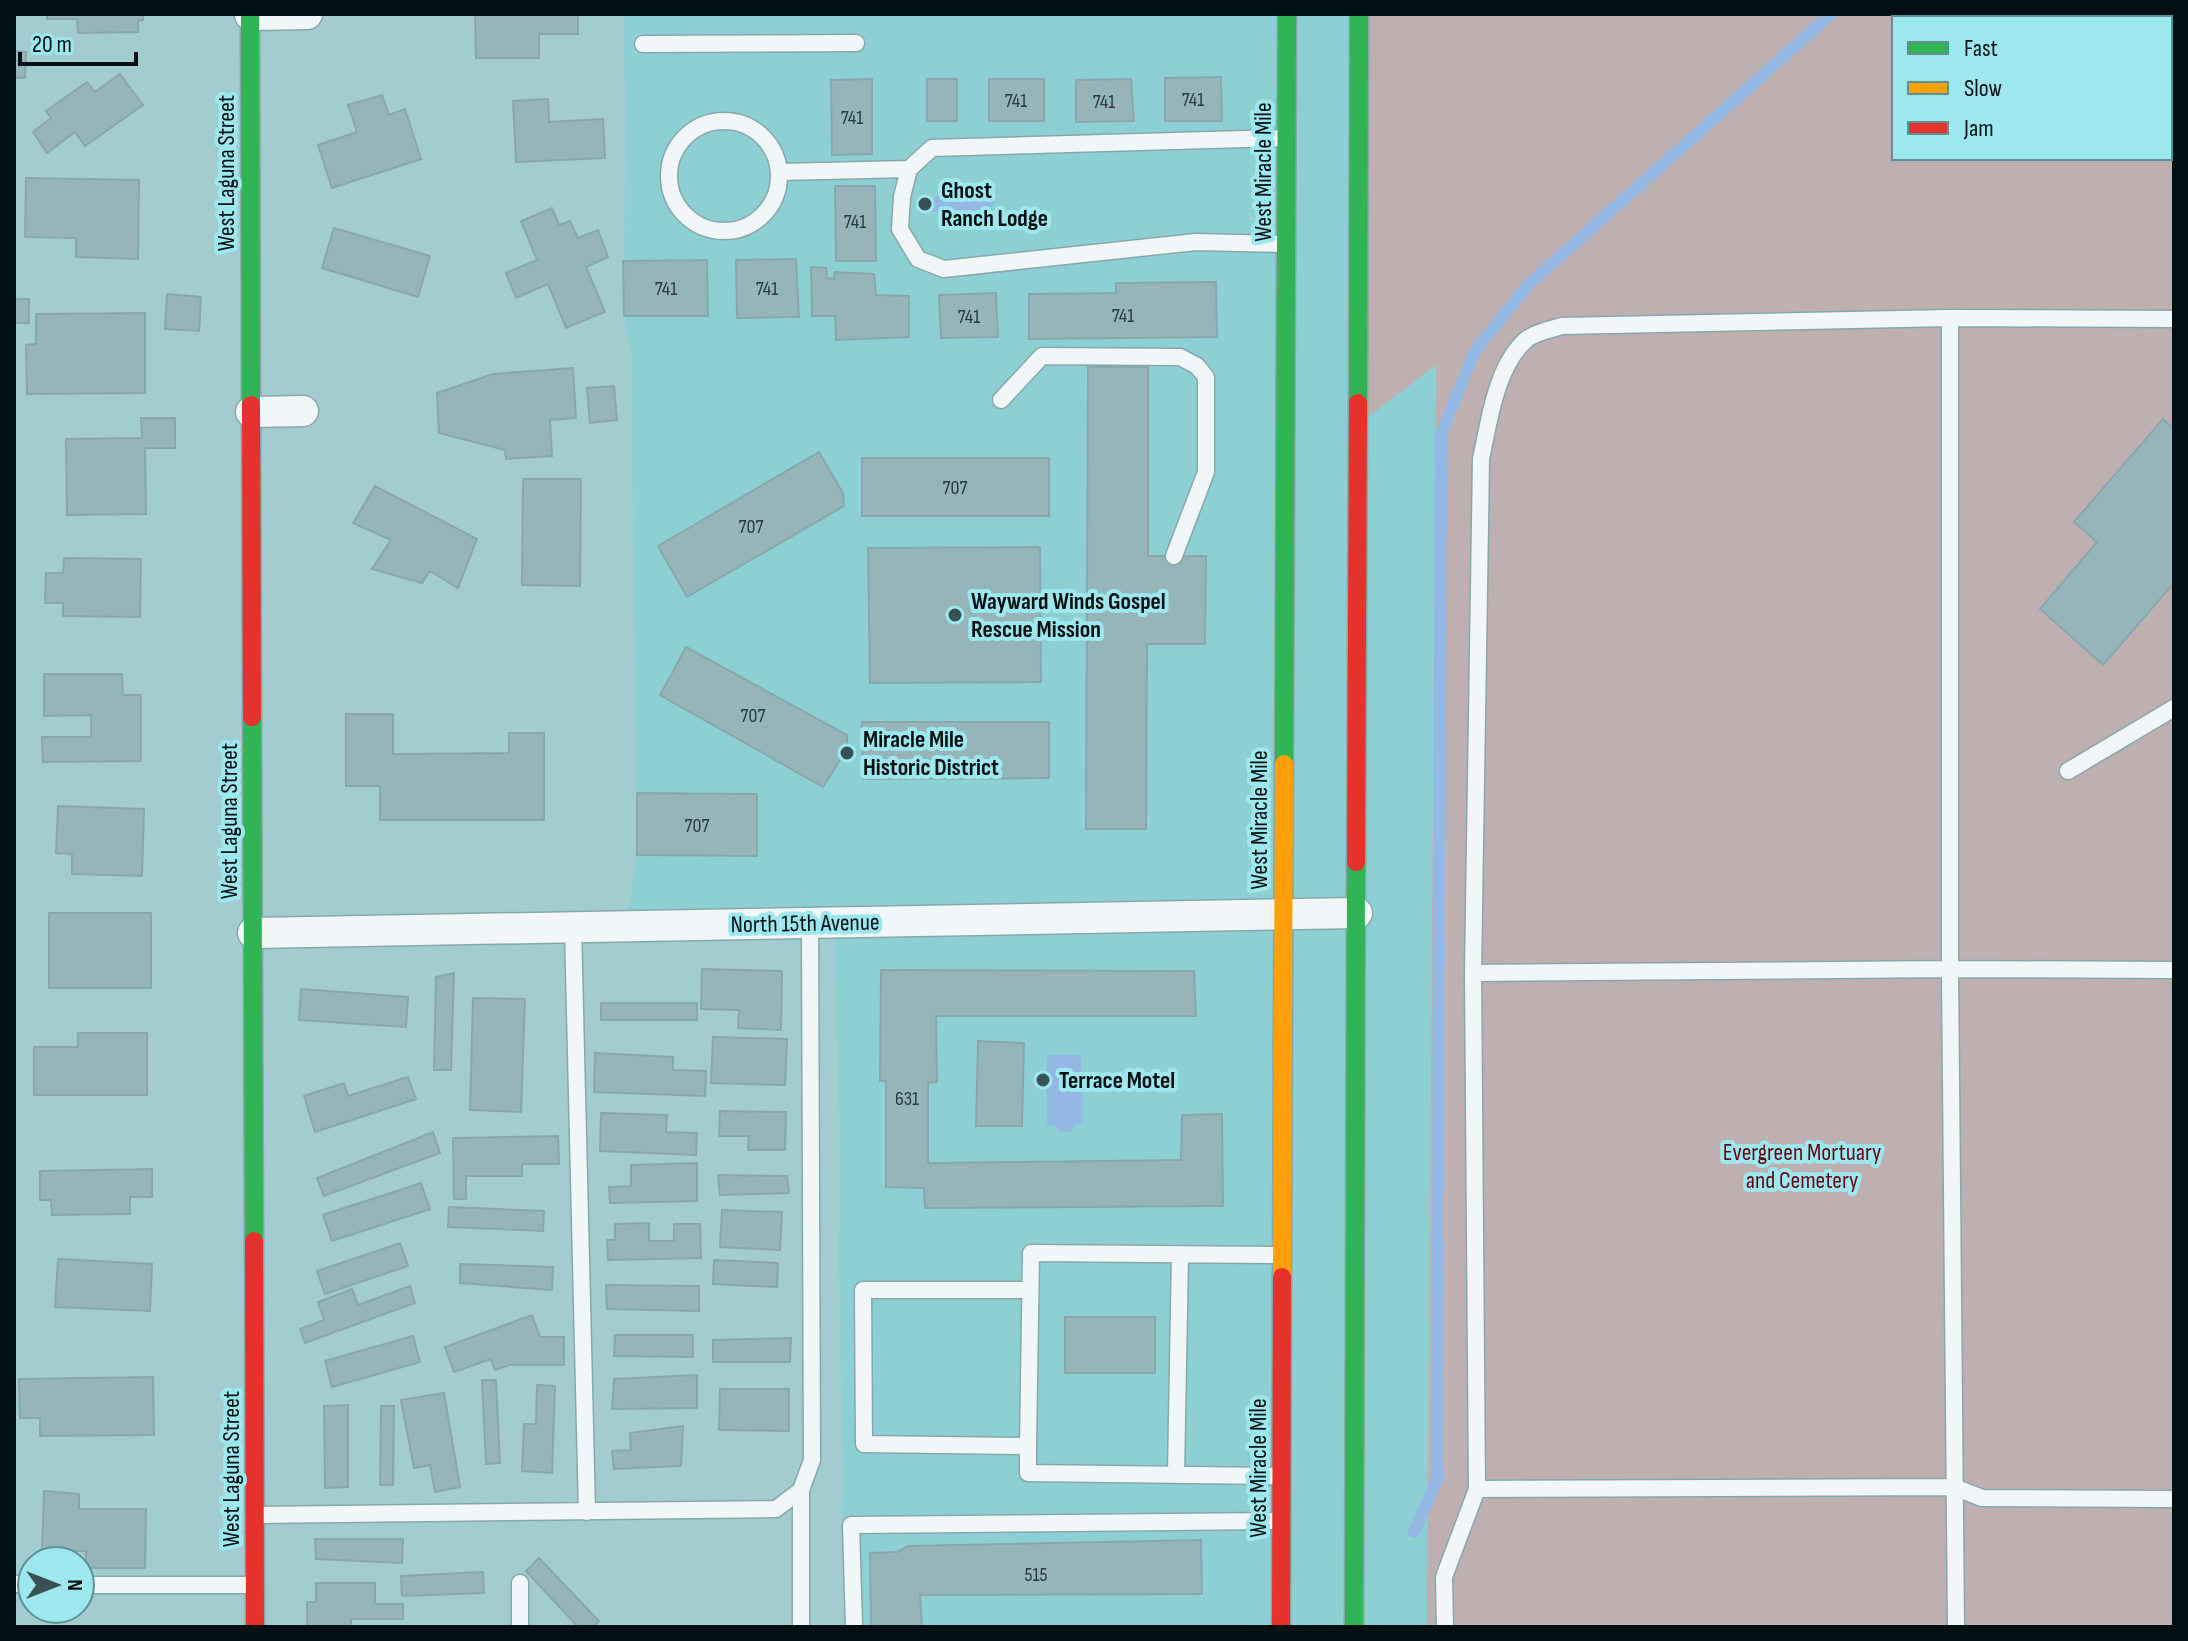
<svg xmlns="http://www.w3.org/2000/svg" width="2188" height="1641" viewBox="0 0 2188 1641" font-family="'Sofia Sans Condensed',sans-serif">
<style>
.built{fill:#8dd0d4}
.green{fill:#beb0b0;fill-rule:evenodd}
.water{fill:#93b8e4}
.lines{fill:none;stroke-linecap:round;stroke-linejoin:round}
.stream{stroke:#93b8e4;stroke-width:12}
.building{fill:#96b5bb;stroke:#88a8ad;stroke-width:2}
.lane-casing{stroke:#87a8ab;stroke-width:19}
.street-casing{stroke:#87a8ab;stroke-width:33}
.fast-casing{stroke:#87a8ab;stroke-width:21}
.slow-casing{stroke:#87a8ab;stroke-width:21}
.jam-casing{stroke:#87a8ab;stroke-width:21}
.lane{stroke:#f1f7f8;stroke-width:16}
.street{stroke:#f1f7f8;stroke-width:30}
.fast{stroke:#30b455;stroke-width:18}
.slow{stroke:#ff9f0a;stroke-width:18}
.jam{stroke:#e5322d;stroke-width:18}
.poi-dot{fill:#395154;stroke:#9de8ee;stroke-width:3}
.labels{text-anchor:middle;stroke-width:8;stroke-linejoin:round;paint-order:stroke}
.number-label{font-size:20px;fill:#283b3e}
.street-label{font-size:24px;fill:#000f11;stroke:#9de8ee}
.poi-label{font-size:24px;font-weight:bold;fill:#000f11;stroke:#9de8ee;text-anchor:start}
.park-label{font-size:24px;fill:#660413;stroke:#9de8ee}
</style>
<rect width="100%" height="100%" fill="#a2cccf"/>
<path class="built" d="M623,14H1359V424L1436,364L1427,1627H845L841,1502L844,1498L838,1240L841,1210L835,923L626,926L637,855V793L631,353L624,316L626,83L623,74Z"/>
<path class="green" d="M1359,14H2174V1627H1427L1436,365L1358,425ZM1894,18H2170V158H1894Z"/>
<path class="water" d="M966,189L989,193L996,199C984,226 951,217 929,210V202L941,193Z
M1047,1055H1081L1083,1124H1075L1070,1132H1060L1054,1125H1047Z"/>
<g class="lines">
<path class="stream" d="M1414,1532L1437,1480L1441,434L1475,351L1529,284L1831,14"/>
</g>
<path class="building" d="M47,14H143V20L138,21V32L78,33L77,19H47Z
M475,14H578V34H539V58H476Z
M14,51L26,52L25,78H14Z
M120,74L143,105L85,146L75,132L47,153L33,132L51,118L46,111L87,82L95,92Z
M1221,77L1222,121H1165V78Z
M872,79V154L832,155L831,80Z
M927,79H957V121H927Z
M989,79H1044V121H989Z
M1131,79L1134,121L1076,122V80Z
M382,95L389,115L405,109L421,159L332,188L318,145L357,132L348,105Z
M548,99L549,122L603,119L605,158L516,162L513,101Z
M26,178L139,180L138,259L76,257V238L25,237Z
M835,186H875L876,261H836Z
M552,208L559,225L570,221L578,238L598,230L608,257L586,267L605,312L566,328L548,284L516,298L506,273L537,260L521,221Z
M334,228L430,256L418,297L322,268Z
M796,259L799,317L737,318L736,260Z
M707,260L708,316H624L623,261Z
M811,267L826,268L827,278L834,279L835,272L874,274L876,295L909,296V337L836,340L835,316H812Z
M1216,282L1217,337L1029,339V294L1116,293V283Z
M996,293L998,337L941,338L939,295Z
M167,294L201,297L199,331L165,329Z
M14,299H29V323H14Z
M145,313V393L27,394L26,345L36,344V314Z
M1088,367H1148V556H1206L1205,644H1147L1146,829H1086Z
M573,368L576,418L550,420L552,456L506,459L505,450L439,433L437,393L493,374Z
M614,386L617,420L590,423L587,388Z
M141,418H175V448H145L146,514L67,515L66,439L142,438Z
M2163,419L2174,429V583L2103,665L2040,609L2097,542L2074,522Z
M819,452L843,493L844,506L687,597L658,546Z
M862,458H1049V516H862Z
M523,479H581L580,586L522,585Z
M375,486L477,539L458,588L430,571L422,583L372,569L391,540L353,523Z
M1040,547L1041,682L870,683L868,548Z
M64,558L141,559L140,617L63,616V603H45L46,573H63Z
M686,647L847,735V749L823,787L660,695Z
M44,674H122L123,695H141V761L43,762L42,737H91V715L44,716Z
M346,714H393V754L509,753V733H544V820H380V786H346Z
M862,722H1049V778L863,779Z
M637,793L757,794V856L637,855Z
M58,806L144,809L142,876L72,874V854L56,853Z
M49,913H151V988H49Z
M702,969L782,971L781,1030L738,1028L739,1010L701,1009Z
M881,970L1194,971L1196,1016H936L937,1082L928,1083V1163L1181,1160L1182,1115L1222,1114L1223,1206L925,1208L924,1188L886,1187V1081H880Z
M454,973L451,1070H434L436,977Z
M301,989L408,997L406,1027L299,1020Z
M473,998L525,999L521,1112L470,1110Z
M601,1003H697V1020H601Z
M78,1033H147V1095H34V1047H78Z
M713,1037L787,1039L785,1085L711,1083Z
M978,1041L1024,1043L1022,1126H976Z
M595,1053L673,1057V1070L706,1071L705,1096L594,1092Z
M408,1077L416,1099L315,1132L304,1096L344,1083L348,1096Z
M720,1111L786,1112L785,1150H748L749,1136H719Z
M601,1113L667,1115L666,1132L697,1133L696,1155L600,1151Z
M433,1132L440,1153L324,1196L317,1178Z
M558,1136L559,1164H522V1176H466V1199H454L453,1138Z
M697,1163V1201L610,1203L609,1187L631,1186V1165Z
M152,1169V1197H130V1214L52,1215L51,1200H40V1171Z
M718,1175L787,1176L789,1193L720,1195Z
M421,1183L430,1209L332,1241L323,1215Z
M449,1207L544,1211L543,1231L448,1227Z
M722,1210L782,1212L780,1250L720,1247Z
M649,1223V1241H674V1224H700L701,1258L608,1260L607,1240H615V1224Z
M400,1243L408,1266L325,1294L317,1271Z
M58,1259L152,1264L150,1311L55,1307Z
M714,1260L778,1263L777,1287L713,1284Z
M460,1264L553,1267L552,1290L460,1283Z
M606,1285L699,1286V1311L607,1309Z
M410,1286L415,1303L305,1343L300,1329L324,1320L318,1302L352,1289L358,1305Z
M532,1315L540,1337H564V1365H509L495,1370L491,1359L454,1372L445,1347Z
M1065,1317H1155V1373H1065Z
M615,1335H693V1357L614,1356Z
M413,1336L420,1362L332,1387L325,1361Z
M791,1338L790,1362H713V1340Z
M697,1375V1408L612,1409L614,1379Z
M153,1377L154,1435L40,1436V1418H20L19,1379Z
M482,1380H496L500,1463L486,1464Z
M537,1385L555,1386L552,1473L522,1471L524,1424H536Z
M720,1389H789V1431L719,1430Z
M444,1393L460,1487L435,1492L430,1465L414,1468L401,1400Z
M348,1405V1487L325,1488L324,1406Z
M381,1406H394L393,1485H380Z
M683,1426L681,1466L614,1469L612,1451L631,1450L630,1433Z
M44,1491L79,1494V1509H146L145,1568H86V1551H42Z
M315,1539H403L402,1563L316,1559Z
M1201,1540L1202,1594L920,1595L922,1627H871L870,1553L897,1552L908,1546Z
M539,1558L599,1621L593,1627H578L526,1571Z
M483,1572L484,1593L402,1596L401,1576Z
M316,1583H375V1604H403V1619H351V1627H307V1602H316Z"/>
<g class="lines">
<defs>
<path id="lane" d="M643,44L856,43
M669 176a55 55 0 1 1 110 0a55 55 0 1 1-110 0Z
M780,172L909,169
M1284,244L1196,242L944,269L918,259L900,229L902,197L909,169L932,148L1285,138
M1001,400L1042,356L1180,357L1197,366L1206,377V472L1174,556
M2068,771L2174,708
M573,927L587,1512
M1473,973L1481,459C1489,422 1496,365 1527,339C1536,332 1552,329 1562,326L1950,318
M1028,1446L864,1444L863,1290H1030
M1176,1475L1180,1254
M1279,1476L1028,1473V1446L1031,1253L1281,1255
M1477,1489L1954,1487L1982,1498L2174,1499
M801,1490V1627
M254,1515L776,1509L801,1490L812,1460L810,923
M520,1583V1627
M14,1584H32
M80,1585H254
M854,1627L851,1525L1280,1521
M1445,1627L1444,1577L1477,1489L1473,973L1950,969L2174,970
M1956,1627L1950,969V318L2174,319"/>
<path id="street" d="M250,15L307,14
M251,412L303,411
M253,933L1357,913"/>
<path id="fast" d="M250,14L251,405
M1358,403L1359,14
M252,717L254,1241
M1284,764L1287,14
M1354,1627L1356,862"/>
<path id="slow" d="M1282,1277L1284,764"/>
<path id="jam" d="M251,405L252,717
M1356,862L1358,403
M254,1241L255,1627
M1281,1627L1282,1277"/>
</defs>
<use href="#lane" class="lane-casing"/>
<use href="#street" class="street-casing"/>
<use href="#fast" class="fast-casing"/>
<use href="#slow" class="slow-casing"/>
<use href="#jam" class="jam-casing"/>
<use href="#lane" class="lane"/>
<use href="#street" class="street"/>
<use href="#fast" class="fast"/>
<use href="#slow" class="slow"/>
<use href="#jam" class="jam"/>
</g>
<g class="poi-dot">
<circle cx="925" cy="204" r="8"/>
<circle cx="955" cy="615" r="8"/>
<circle cx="847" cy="753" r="8"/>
<circle cx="1043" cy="1080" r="8"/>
</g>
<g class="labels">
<g class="number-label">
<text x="1193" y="106">741</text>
<text x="1016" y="107">741</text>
<text x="1104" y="108">741</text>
<text x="852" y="124">741</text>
<text x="855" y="228">741</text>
<text x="666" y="295">741</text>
<text x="767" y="295">741</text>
<text x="1123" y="322">741</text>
<text x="969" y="323">741</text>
<text x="955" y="494">707</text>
<text x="751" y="533">707</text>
<text x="753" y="722">707</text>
<text x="697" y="832">707</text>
<text x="907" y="1105">631</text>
<text x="1036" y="1581">515</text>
</g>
<g class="street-label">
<text transform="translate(1263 172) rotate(-90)" y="8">West Miracle Mile</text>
<text transform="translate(226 173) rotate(-90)" y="8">West Laguna Street</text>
<text transform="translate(1259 820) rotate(-90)" y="8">West Miracle Mile</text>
<text transform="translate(229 821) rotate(-90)" y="8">West Laguna Street</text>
<text transform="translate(805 923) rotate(-1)" y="8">North 15th Avenue</text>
<text transform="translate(1258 1468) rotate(-90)" y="8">West Miracle Mile</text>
<text transform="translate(231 1469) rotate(-90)" y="8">West Laguna Street</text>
</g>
<g class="poi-label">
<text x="941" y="198">Ghost<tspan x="941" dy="28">Ranch Lodge</tspan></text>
<text x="971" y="609">Wayward Winds Gospel<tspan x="971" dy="28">Rescue Mission</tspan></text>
<text x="863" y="747">Miracle Mile<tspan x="863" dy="28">Historic District</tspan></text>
<text x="1059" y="1088">Terrace Motel</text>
</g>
<g class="park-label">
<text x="1802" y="1160">Evergreen Mortuary<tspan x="1802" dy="28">and Cemetery</tspan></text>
</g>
</g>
<rect width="2188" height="1641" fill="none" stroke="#000f11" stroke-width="32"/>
<rect x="1892" y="16" width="280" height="144" fill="#9de8ee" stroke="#5e9196" stroke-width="2"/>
<rect x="1908" y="42" width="40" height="12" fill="#30b455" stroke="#5e9196" stroke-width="2"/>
<text x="1964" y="56" font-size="24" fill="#000f11">Fast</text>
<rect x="1908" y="82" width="40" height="12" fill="#ff9f0a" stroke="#5e9196" stroke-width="2"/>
<text x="1964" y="96" font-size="24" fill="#000f11">Slow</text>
<rect x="1908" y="122" width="40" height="12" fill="#e5322d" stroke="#5e9196" stroke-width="2"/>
<text x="1964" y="136" font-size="24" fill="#000f11">Jam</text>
<g transform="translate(56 1585) rotate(90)"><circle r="38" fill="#9de8ee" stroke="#5e9196" stroke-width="2"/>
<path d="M0-6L14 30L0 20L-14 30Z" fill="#395154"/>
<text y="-12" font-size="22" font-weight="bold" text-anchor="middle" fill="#000f11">N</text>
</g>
<path d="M20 52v12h116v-12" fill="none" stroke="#000f11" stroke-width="4"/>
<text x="32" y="52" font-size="24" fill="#000f11" stroke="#9de8ee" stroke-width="6" paint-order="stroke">20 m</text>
</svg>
